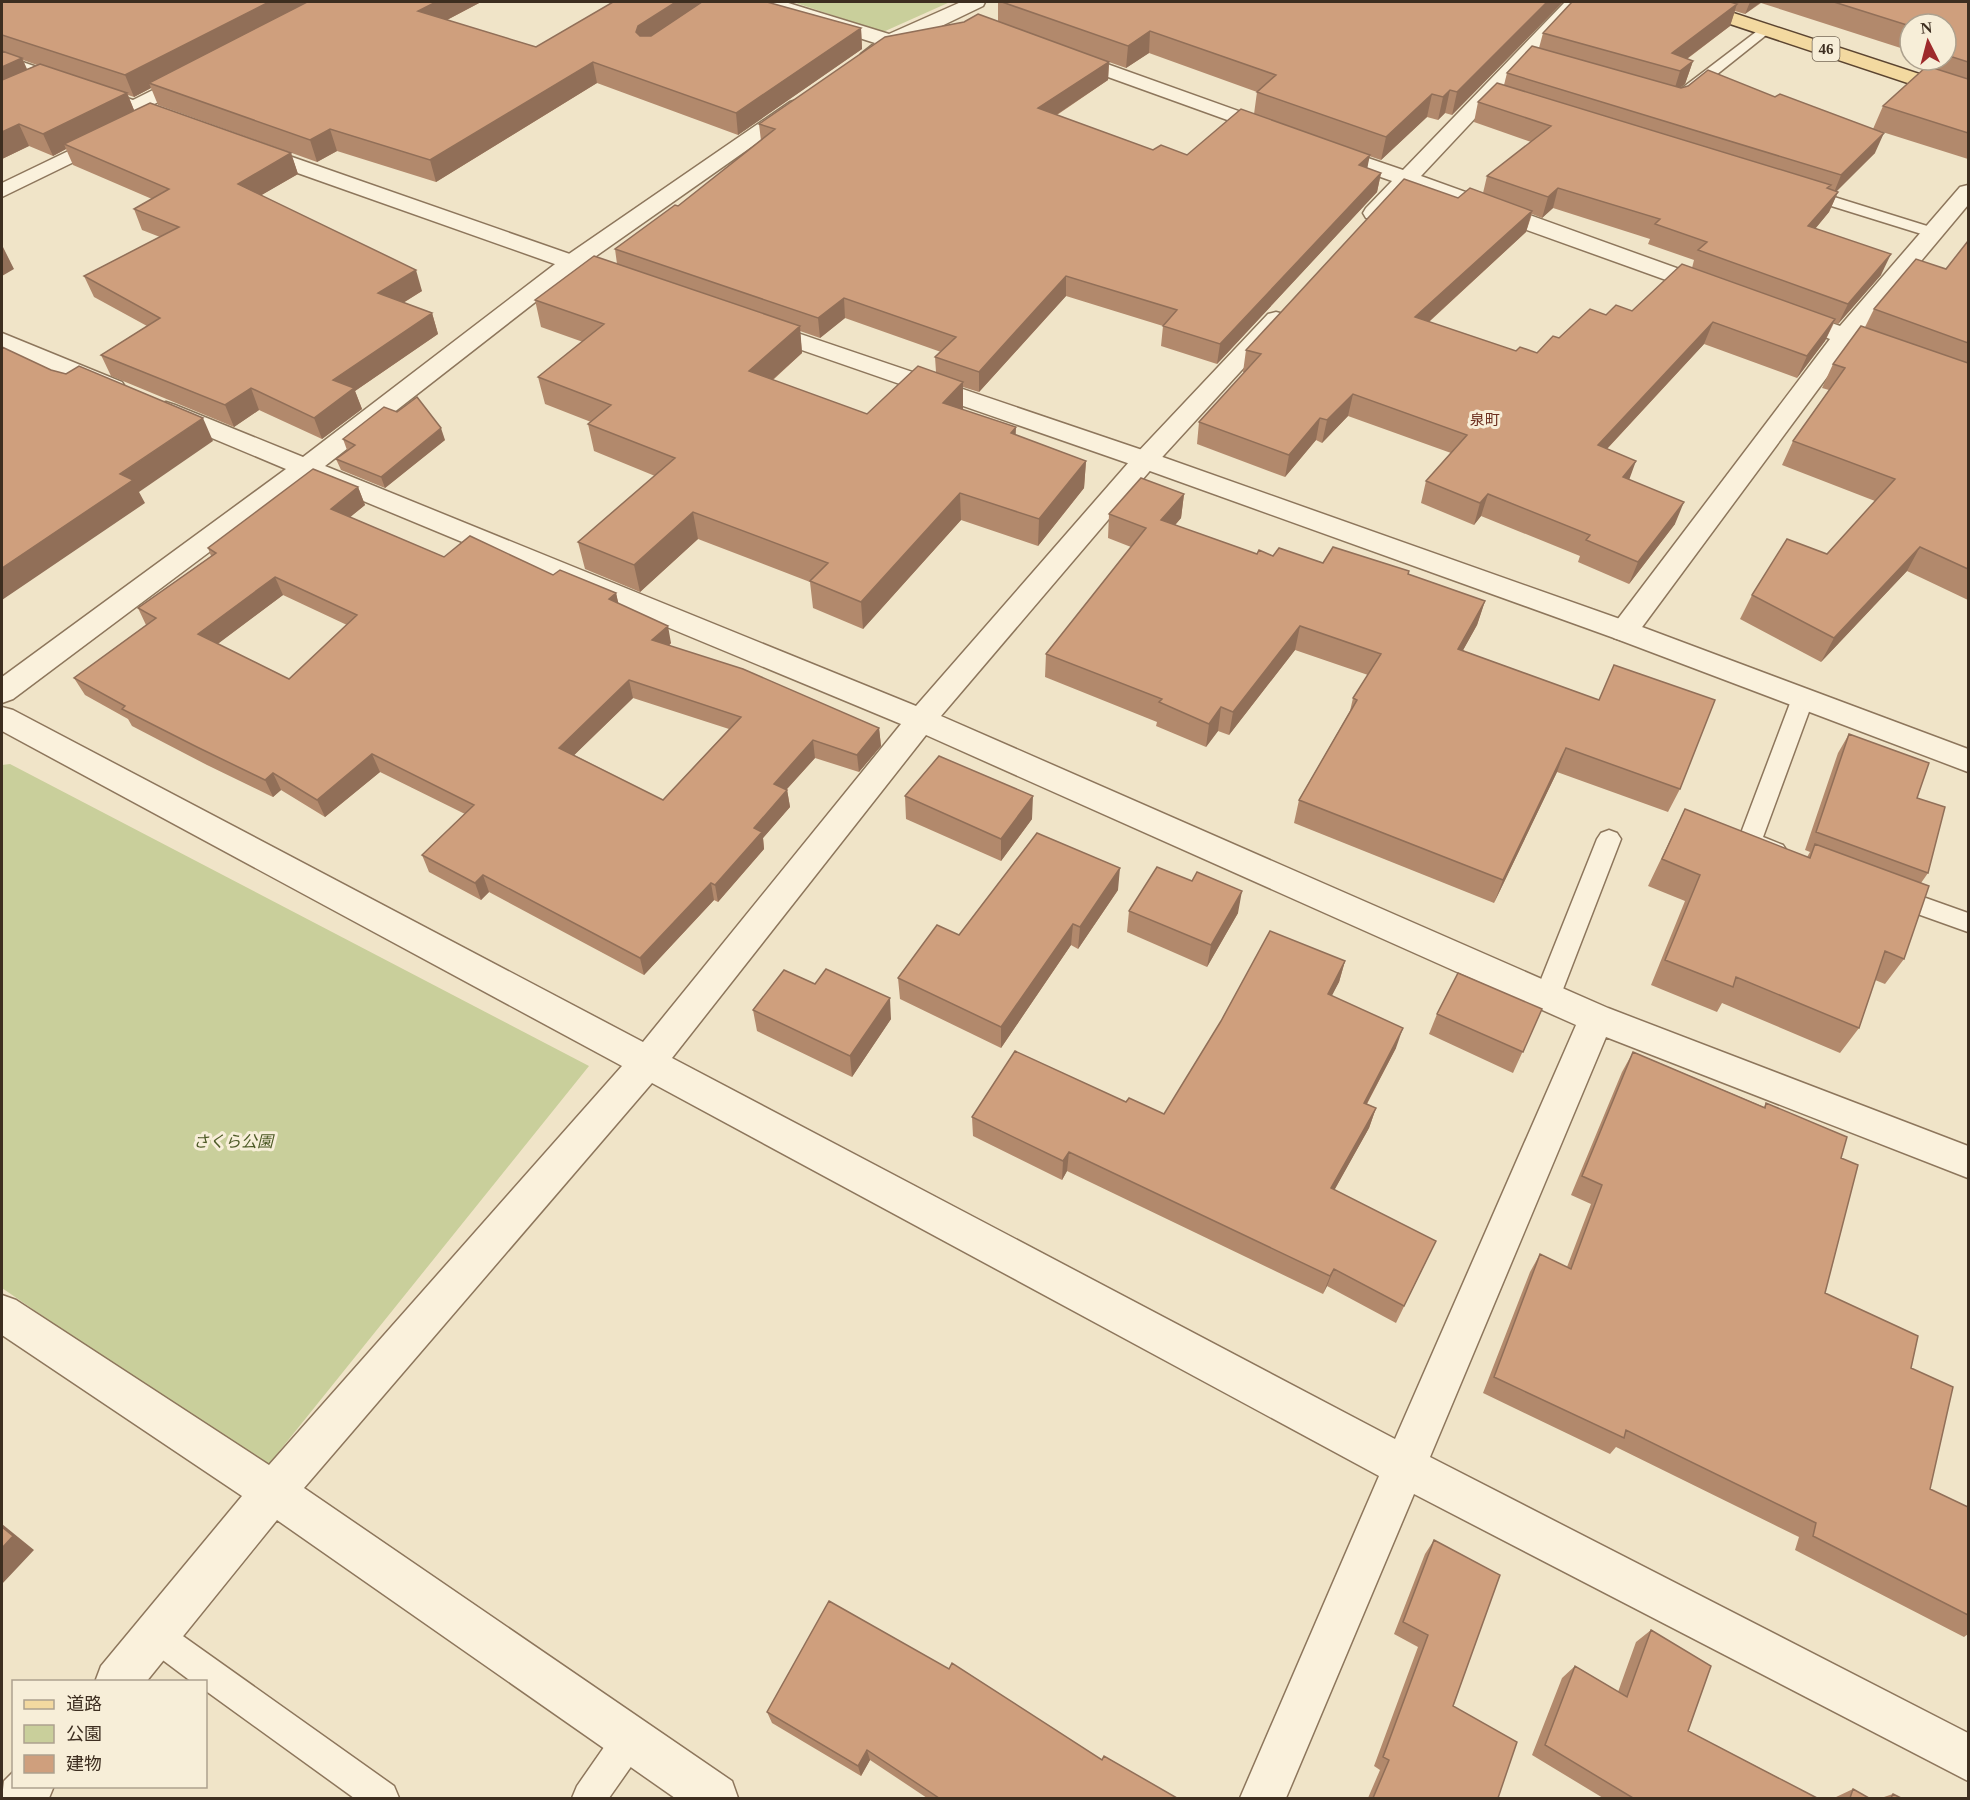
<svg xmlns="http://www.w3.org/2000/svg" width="1970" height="1800" viewBox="0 0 1970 1800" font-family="'Times New Roman','Noto Sans JP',serif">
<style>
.green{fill:#c9cf9b}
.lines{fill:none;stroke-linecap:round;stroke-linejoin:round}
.service-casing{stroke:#8d765c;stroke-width:3}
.minor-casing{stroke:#8d765c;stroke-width:3}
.tertiary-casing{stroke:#8d765c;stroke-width:3}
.primary-casing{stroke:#5b4430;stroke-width:3}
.service{fill:#faf1dc;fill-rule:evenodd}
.minor{fill:#faf1dc;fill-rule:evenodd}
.tertiary{fill:#faf1dc;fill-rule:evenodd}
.primary{fill:#f3d9a0;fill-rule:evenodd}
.wall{fill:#b2896c;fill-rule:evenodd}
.shaded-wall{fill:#916f58}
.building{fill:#cf9f7d;stroke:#916f58;stroke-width:1.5;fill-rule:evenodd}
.labels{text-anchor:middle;stroke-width:6;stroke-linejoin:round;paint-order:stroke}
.shield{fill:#f7eed8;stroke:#756857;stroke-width:1.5}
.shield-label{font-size:15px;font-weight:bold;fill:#3d2e20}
.far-neighbourhood-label{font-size:15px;fill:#6b2e1e;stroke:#f7eed8}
.park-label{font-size:16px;font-style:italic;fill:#4d5a26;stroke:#f7eed8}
</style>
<rect width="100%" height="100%" fill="#f0e4c8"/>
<path class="green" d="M793,2H950L883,32Z
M10,764L589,1066L265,1469L2,1288V765Z"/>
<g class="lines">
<defs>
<path id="service" d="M1765,25L1770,26V32L1691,95H1681L1679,92L1681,89Z
M1802,187L1940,230L1942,233L1934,238L1928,236L1796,195L1794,192L1796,189Z
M1803,690L1811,693L1814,698L1763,837L1783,845L1787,851L1783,857L1775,860L1742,847L1738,841L1792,698L1795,693Z
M1609,830L1617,833L1621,839L1560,997L1556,1004L1547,1007L1538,1004L1534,997L1597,839L1601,833Z
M1892,886L1968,913V932L1884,902L1880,895L1884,888Z
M155,1619L166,1624L394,1786L399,1798H354L206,1691V1682H192L144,1646L139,1635L144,1624Z
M630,1722L642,1727L647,1739L642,1751L609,1798H572L577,1786L618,1727Z"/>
<path id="minor" d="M758,2H785L889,34L961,2H985L983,6L871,60L864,58L861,54L875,43L760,6Z
M1565,2H1584L1421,176L1721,284L1725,289L1721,294H1705L1410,188L1382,218H1366L1363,213L1366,208L1392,181L1316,154L1313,149L1316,144L1324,143L1403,170Z
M1068,50L1283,127L1287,131L1283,135H1269L1061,60L1058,56L1061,52Z
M193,70L200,72L203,76L200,80L143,110H129L126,106L129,102Z
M797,100L804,102L807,106L804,110L579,268L325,466L916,706L1136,454L1268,314L1276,312L1284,314L1288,319L1284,324L1154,466L941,716L1608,1008L1968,1146V1178L1606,1037L1430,1457L1968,1733V1781L1414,1494L1286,1798H1240L1379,1476L652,1083L304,1488L732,1781L738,1798H675L277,1520L146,1682H95L101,1666L242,1496L2,1335V1295L16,1300L269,1465L622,1066L2,731V707L13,710L643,1042L901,724L308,478L13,699L2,703V677L286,469L157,415L153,410L157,405L166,402L175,405L303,457L563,258L790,102ZM926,735L1576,1025L1395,1439L672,1058Z
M110,131L117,133L121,137L117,141L2,197V183Z
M1968,185V205L1860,334L1968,374V389L1850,346L1634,638L1624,641L1614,638L1610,631L1614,624L1830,339L1779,320L1775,315L1779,310H1795L1840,326L1960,187Z
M2,333L122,382L125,387L122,392L113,394L104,392L2,349Z
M14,1771V1786H54L49,1798H2L4,1781Z"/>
<path id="tertiary" d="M2,55L188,119L191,123L188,127H174L2,68Z
M252,143L630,275L634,280L630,285H614L244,154L241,149L244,144Z
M759,320L1154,454L1634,624L1968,749V772L1614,638L1136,466L750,332L747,327L750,322Z"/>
<path id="primary" d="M1674,2H1700L1968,90V103L1676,6Z"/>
</defs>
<use href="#service" class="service-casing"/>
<use href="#minor" class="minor-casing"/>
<use href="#tertiary" class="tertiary-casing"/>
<use href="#primary" class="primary-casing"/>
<use href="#service" class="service"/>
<use href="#minor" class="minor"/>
<use href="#tertiary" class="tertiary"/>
<use href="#primary" class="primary"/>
</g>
<path class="wall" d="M2,2H481L447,20L536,47L861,28L862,49L738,135L597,83L436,182L337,151L317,162L158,105L151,88L134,97L128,95L134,110L291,153L298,174L261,195L422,291L403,303L432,313L438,334L355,391L362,409L322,439L259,410L234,427L111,376L101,355L147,326L94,297L84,276L160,237L142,230L134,209L152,199L73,165L66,149L53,156L29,146L2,159ZM23,60L37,65L27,69Z
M998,2H1563L1452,115L1445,113L1438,120L1427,117L1381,160L1369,156L1367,168L1381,173L1377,192L1217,364L1161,346L1163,326L1066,296L979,392L963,387V409L962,410L1016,435L1086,461L1084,488L1038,546L961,520L863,629L813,608L810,582L698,539L640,592L585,569L578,542L655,476L594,451L588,424L591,422L545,404L538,377L583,342L541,327L535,300L617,264L615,249L678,206L761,141L759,124L998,22ZM1149,53L1257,92L1254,114L1187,155L1153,150L1057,115L1108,80L1109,62L1126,68ZM845,318L941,352L935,357L936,372L867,414L773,380L802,353L800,331L820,338Z
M1572,2H1968V159L1873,129L1883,106L1935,68L1938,60H1937H1946V24H1910V51L1761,3L1745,14L1735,11L1730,26L1687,59L1693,61L1685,84L1680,87L1875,153L1836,191L1838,192L1829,212L1815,229L1881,275L1838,324L1834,323L1825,341L1797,378L1704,344L1607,449L1629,480L1675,524L1629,584L1578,562L1580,556L1481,516L1474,525L1421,503L1426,481L1451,453L1348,416L1322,443L1316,440L1285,477L1197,444L1199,422L1245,372H1243L1246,350L1458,198L1483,193L1487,176L1531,142L1474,122L1478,102L1504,85L1507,73L1539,48L1543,33ZM1553,208L1650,239L1648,244L1694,260L1692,268L1632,311L1606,315L1559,338L1537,353L1516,351L1429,322L1526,232L1532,214L1542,218Z
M1968,241V600L1907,571L1821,662L1740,619L1752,595L1827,554L1875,501L1782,465L1793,441L1829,390L1822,388L1833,364L1865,327L1874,309L1946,269Z
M343,439L445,440L385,488L341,470L336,459L347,450Z
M358,487L365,505L350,517L444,557L553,575L616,593L618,603L671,643L669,646L879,728L881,746L859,772L815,758L787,789L790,807L763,838L764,849L718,902L714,900L644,975L489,892L481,900L429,872L422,855L465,814L380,772L325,817L281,790L273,797L207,765L132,726L128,719L85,695L74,678L146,625L138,608L211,556L208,548ZM283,595L347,625L289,679L217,644ZM633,698L729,729L663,800L574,755Z
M1184,494L1181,518L1175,525L1257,554L1323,563L1409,571L1408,574L1485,601L1477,625L1463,650L1680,789L1668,812L1557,772L1494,903L1294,823L1299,800L1350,711L1353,698L1368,675L1295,650L1229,735L1218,731L1206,747L1156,726L1157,722L1045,677L1046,654L1131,547L1108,538L1109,514Z
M1849,734L1917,798L1928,873L1921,883L1904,959L1885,984L1875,980L1859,1028L1840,1053L1722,1003L1717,1012L1651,985L1685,901L1648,886L1685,809L1807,857L1810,852L1805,850L1838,753Z
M905,796L1032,819L1001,861L906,819Z
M1118,890L1078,949L1071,945L1001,1048L900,999L898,978L959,935Z
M1129,911L1238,913L1207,967L1127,932Z
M1345,961L1339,982L1331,996L1396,1048L1367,1104L1376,1108L1369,1128L1334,1190L1436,1241L1396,1323L1327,1286L1323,1294L1067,1171L1062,1180L973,1136L972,1117L1126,1102L1164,1114Z
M1542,1009L1513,1073L1429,1034L1437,1014Z
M753,1010L891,1019L852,1077L757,1031Z
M1633,1052L1764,1107L1766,1103L1841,1158L1825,1293L1911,1368L1930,1489L1968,1507V1634L1964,1637L1795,1550L1799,1537L1616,1447L1610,1454L1483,1393L1530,1272L1540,1254L1567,1267L1591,1204L1571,1195L1622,1072Z
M1434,1540L1453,1706L1498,1798H1368L1380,1770L1374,1766L1418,1647L1394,1634L1425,1554Z
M1651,1630L1688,1731L1817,1798H1603L1532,1755L1562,1678L1575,1666L1618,1692L1636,1642Z
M767,1712L1102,1760L1177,1798H927L870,1760L861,1776L772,1723Z
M1853,1789L1869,1798H1834Z
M1893,1794L1901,1798H1881Z"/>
<path class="shaded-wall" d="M269,2H316L149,83L151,88L134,97L125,75Z
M436,2H481L424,32L418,11Z
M676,2H706L639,53L636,32L638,26Z
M1547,2H1563L1452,115L1457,92Z
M1750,2H1761L1745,14Z
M1737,4L1730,26L1673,69L1672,53Z
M861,28L862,49L738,135L736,113Z
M1150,31L1149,53L1126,68L1128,46Z
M22,58L31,79L2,93V67Z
M1693,61L1685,84L1673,94L1680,71Z
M593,62L597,83L436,182L430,160Z
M1109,62L1108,80L1038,127V108Z
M1450,90L1445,113L1438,120L1443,97Z
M127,93L136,115L64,144L66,149L53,156L43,134Z
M1432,94L1427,117L1381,160L1386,137Z
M19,124L29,146L2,159V132Z
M330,129L337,151L317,162L310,140Z
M1884,133L1875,153L1833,195L1841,175Z
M291,153L298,174L246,204L238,184Z
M1370,155L1366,174L1359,165Z
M1381,173L1377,192L1217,364L1220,344Z
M1558,188L1553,208L1542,218L1548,197Z
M1838,192L1829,212L1800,247L1808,226Z
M1532,211L1526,232L1410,339L1415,317Z
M2,247H3L14,269L2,276Z
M1891,254L1881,275L1838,324L1848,304Z
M416,270L422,291L385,314L378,293Z
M1066,276V296L979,392V372Z
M844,298L845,318L820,338L818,318Z
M432,313L438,334L355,391L362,409L322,439L314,418L333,380Z
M1835,319L1825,341L1797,378L1807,356Z
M1713,322L1704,344L1590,467L1598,445Z
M800,326L802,353L752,398L749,371Z
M963,382V409L943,430V403Z
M251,388L259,410L234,427L225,405Z
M1353,394L1348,416L1322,443L1327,420Z
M203,418L213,441L139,492L145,503L2,600V568L120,474Z
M1320,418L1316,440L1285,477L1289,455Z
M1016,427L1015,454L1011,433Z
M441,428L445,440L385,488L381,477Z
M1086,461L1084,488L1038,546L1039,519Z
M1636,461L1628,483L1623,477Z
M358,487L365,505L338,527L331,509Z
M960,493L961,520L863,629L861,602Z
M1184,494L1181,518L1159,544L1161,520Z
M1488,494L1481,516L1474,525L1480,503Z
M1684,502L1675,524L1629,584L1638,562Z
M693,512L698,539L640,592L634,565Z
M1920,547L1907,571L1821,662L1834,638Z
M275,577L283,595L207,652L198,634Z
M616,593L620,610L609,599Z
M1485,601L1477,625L1451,672L1458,649Z
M668,626L671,643L656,658L652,640Z
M1300,626L1295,650L1229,735L1233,712Z
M629,680L633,698L564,765L559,748Z
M1221,707L1218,731L1206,747L1209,724Z
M879,728L881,746L859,772L857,755Z
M813,740L815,758L776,801L774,784Z
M1566,748L1557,772L1494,903L1503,880Z
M372,754L380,772L325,817L317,800Z
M273,773L281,790L273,797L265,780Z
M787,790L790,807L763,838L764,849L718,902L715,885L754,828Z
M1033,796L1032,819L1001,861V839Z
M1120,868L1118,890L1078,949L1080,927Z
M483,875L489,892L481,900L475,883Z
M711,883L714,900L644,975L640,958Z
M1242,891L1238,913L1207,967L1211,945Z
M1073,924L1071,945L1001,1048V1027Z
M1345,961L1339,982L1322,1015L1328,994Z
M890,998L891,1019L852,1077L850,1056Z
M1403,1028L1396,1048L1357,1122L1364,1103Z
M1376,1108L1369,1128L1325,1207L1331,1188Z
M1069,1152L1067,1171L1062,1180L1063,1161Z
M1334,1269L1327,1286L1323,1294L1330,1276Z
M2,1524L34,1550L2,1584Z
M867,1750L870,1760L861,1776L858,1766Z"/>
<path class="building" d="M2,2H269L125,75L2,35Z
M307,2H436L418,11L536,47L613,2H676L638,26L636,32L640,36H651L702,2H767L861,28L736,113L593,62L430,160L330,129L310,140L149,83Z
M1002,2H1547L1457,92L1450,90L1443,97L1432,94L1386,137L1257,92L1276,75L1150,31L1128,46Z
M1572,2H1730L1737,4L1672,53L1693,61L1680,71L1543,33Z
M1834,2H1968V62L1946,55V49L1955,40L1946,37V24H1910V26Z
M978,14L1109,62L1038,108L1153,150L1161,145L1187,155L1241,109L1370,155L1359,165L1381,173L1220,344L1163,326L1177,310L1066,276L979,372L935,357L956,337L844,298L818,318L615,249L675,205L678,206L775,129L759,124L885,37L964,22Z
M1532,46L1681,88L1688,86L1708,70L1775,97L1780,94L1884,133L1841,175L1507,73Z
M2,51L22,58L2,67Z
M40,64L127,93L43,134L19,124L2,132V80Z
M1927,66L1968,79V133L1883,106Z
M1497,83L1831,185L1827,188L1838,192L1808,226L1891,254L1848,304L1698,250L1707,242L1655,224L1660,219L1558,188L1548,197L1487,176L1551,126L1478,102Z
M150,103L291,153L238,184L416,270L378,293L432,313L333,380L354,388L314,418L251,388L225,405L101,355L160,318L84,276L179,227L134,209L169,189L64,144Z
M1404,179L1458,198L1470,188L1532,211L1415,317L1516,351L1520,347L1537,353L1553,336L1559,338L1590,309L1606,315L1616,305L1632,311L1682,264L1835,319L1807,356L1713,322L1598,445L1636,461L1623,477L1684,502L1638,562L1586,540L1590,535L1488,494L1480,503L1426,481L1467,435L1353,394L1327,420L1320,418L1289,455L1199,422L1261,354L1246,350Z
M1968,241V343L1874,309L1916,259L1946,269Z
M594,256L800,326L749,371L867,414L918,366L963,382L943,403L1016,427L1011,433L1086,461L1039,519L960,493L861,602L810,581L828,563L693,512L634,565L578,542L675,458L588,424L611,405L538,377L604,324L535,300Z
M1861,326L1968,363V569L1920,547L1834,638L1752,595L1787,539L1827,554L1895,479L1793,441L1845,368L1833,364Z
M2,347L51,370L66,374L79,366L203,418L120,474L133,480L2,568Z
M417,397L441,428L381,477L336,459L355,445L343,439L384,407L397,412Z
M313,469L358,487L331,509L444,557L470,536L553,575L560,570L616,593L609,599L668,626L652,640L743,669L879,728L857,755L813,740L774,784L787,790L754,828L762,832L715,885L711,883L640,958L483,875L475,883L422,855L474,805L372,754L317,800L273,773L265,780L197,747L122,709L125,706L74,678L156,618L138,608L216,553L208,548ZM275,577L357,615L289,679L198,634ZM629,680L741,717L663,800L559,748Z
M1141,478L1184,494L1161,520L1257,554L1259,550L1273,556L1279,548L1323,563L1333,547L1409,571L1408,574L1485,601L1458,649L1599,700L1614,665L1715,700L1680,789L1566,748L1503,880L1299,800L1357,700L1353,698L1381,654L1300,626L1233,712L1221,707L1209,724L1159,702L1162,699L1046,654L1146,528L1109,514Z
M1849,734L1929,763L1917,798L1945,807L1928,873L1816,832Z
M939,756L1033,796L1001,839L905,796Z
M1685,809L1810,858L1815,844L1929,886L1904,959L1885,951L1859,1028L1736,977L1733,987L1665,960L1700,875L1662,859Z
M1037,833L1120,868L1080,927L1073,924L1001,1027L898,978L937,925L959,935Z
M1157,867L1192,881L1197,872L1242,891L1211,945L1129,911Z
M1270,931L1345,961L1328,994L1403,1028L1364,1103L1376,1108L1331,1188L1436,1241L1404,1306L1334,1269L1330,1276L1069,1152L1063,1161L972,1117L1015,1051L1126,1102L1129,1098L1164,1114L1221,1021Z
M826,969L890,998L850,1056L753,1010L784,970L815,984Z
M1458,973L1542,1009L1523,1052L1437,1014Z
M1633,1052L1765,1108L1766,1103L1847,1137L1841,1158L1858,1165L1825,1293L1918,1336L1911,1368L1953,1387L1930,1489L1968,1507V1615L1813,1536L1816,1523L1626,1430L1624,1438L1494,1377L1540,1254L1571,1269L1602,1185L1582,1176Z
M2,1527L13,1536L2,1548Z
M1434,1540L1500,1575L1453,1706L1517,1742L1498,1798H1373L1389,1760L1383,1757L1428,1635L1403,1622Z
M829,1601L949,1669L952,1663L1102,1760L1104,1756L1177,1798H939L867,1750L858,1766L767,1712Z
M1651,1630L1711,1666L1688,1731L1817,1798H1633L1545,1745L1575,1666L1627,1697Z
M1853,1789L1869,1798H1850Z
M1893,1794L1901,1798H1891Z"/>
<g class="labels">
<rect class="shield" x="1812.5" y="37" width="27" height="24" rx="4.5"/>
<g class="shield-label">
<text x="1826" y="54">46</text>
</g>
<g class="far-neighbourhood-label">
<text x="1485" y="425">泉町</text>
</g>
<g class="park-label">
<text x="233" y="1147">さくら公園</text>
</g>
</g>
<rect width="1970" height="1800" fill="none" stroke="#3d2e20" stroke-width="6"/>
<rect x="12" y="1680" width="195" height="108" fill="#f7eed8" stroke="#ada18e" stroke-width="1.5"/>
<rect x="24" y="1700" width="30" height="9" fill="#f3d9a0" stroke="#ada18e" stroke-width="1.5"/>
<text x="66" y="1710" font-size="18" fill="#3d2e20">道路</text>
<rect x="24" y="1725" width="30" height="18" fill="#c9cf9b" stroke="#ada18e" stroke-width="1.5"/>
<text x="66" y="1740" font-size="18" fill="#3d2e20">公園</text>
<rect x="24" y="1755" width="30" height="18" fill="#cf9f7d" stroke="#ada18e" stroke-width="1.5"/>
<text x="66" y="1770" font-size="18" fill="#3d2e20">建物</text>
<g transform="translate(1928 42) rotate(354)"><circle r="28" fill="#f7eed8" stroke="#ada18e" stroke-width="1.5"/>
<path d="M0-4.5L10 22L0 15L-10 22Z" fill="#9e2a2b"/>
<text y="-9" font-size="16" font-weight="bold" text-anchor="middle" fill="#3d2e20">N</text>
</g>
</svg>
